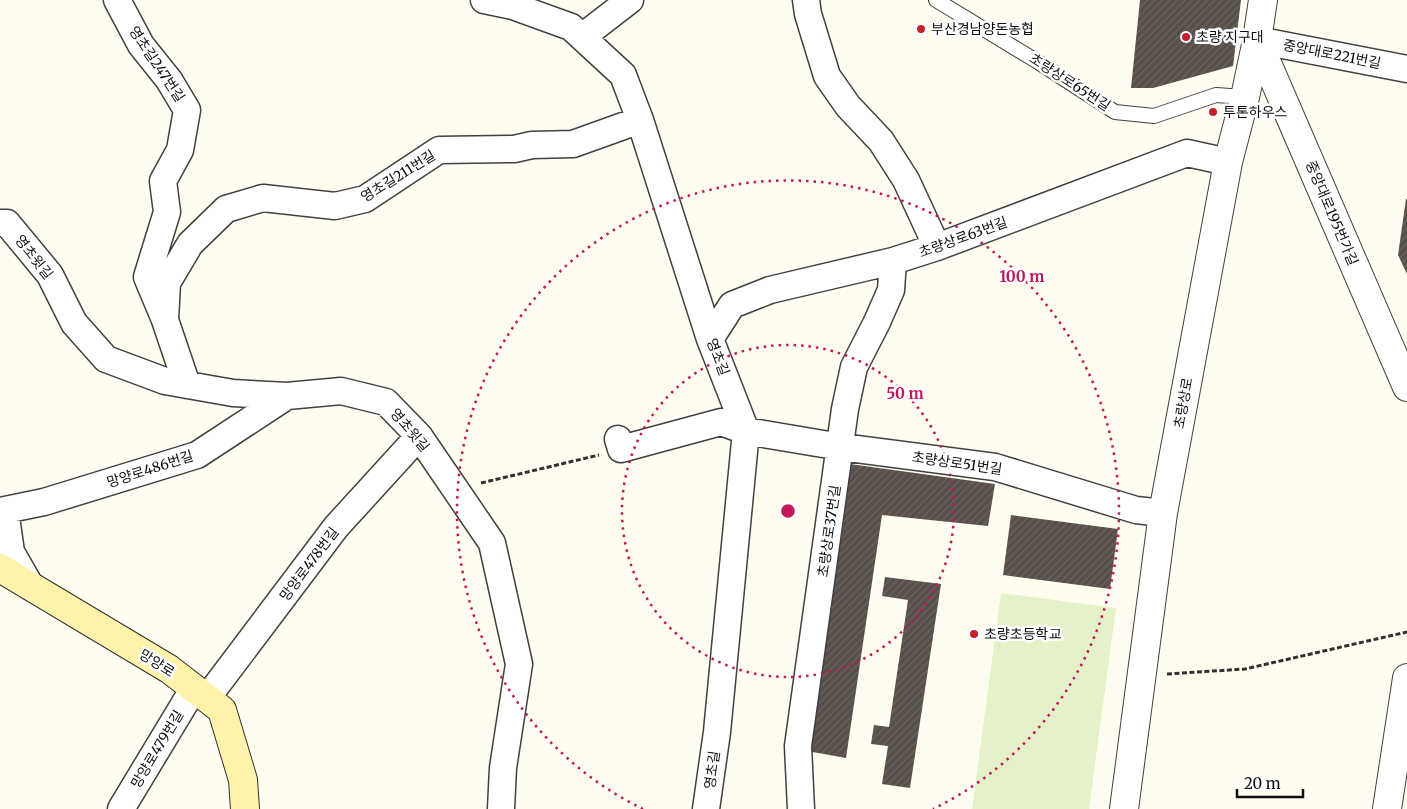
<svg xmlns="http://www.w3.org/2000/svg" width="1407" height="809" viewBox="0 0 1407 809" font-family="Merriweather,'Noto Sans KR',serif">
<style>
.pitch{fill:#e5f2c9}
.building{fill:url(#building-hatch)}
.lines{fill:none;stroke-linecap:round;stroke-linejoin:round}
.service-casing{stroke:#414141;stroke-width:16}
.minor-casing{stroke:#414141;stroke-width:29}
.tertiary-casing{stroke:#414141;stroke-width:30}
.secondary-casing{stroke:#303030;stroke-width:30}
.path{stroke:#303030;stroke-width:3;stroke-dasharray:5 2.5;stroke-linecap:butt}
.service{stroke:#fff;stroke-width:14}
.minor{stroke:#fff;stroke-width:26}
.tertiary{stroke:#fff;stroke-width:28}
.secondary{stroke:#fff3ab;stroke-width:28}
.ring{fill:none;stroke:#c2185b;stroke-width:2.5;stroke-dasharray:2.5 5}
.poi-dot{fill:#c5202c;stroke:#fff;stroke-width:2}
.labels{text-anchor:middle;stroke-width:5;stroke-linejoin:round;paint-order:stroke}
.poi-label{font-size:14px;fill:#0e0e0e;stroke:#fff;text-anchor:start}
.street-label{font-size:14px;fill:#0e0e0e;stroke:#fff}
.centre{fill:#c2185b;stroke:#fff;stroke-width:2.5}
.ring-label{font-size:15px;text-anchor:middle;font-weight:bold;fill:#c2185b;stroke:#fff;stroke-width:5;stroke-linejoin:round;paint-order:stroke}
</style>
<defs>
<pattern id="building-hatch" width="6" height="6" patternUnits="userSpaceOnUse" patternTransform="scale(1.25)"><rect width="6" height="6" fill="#584f4a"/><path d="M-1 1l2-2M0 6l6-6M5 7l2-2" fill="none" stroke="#6b6460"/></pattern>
</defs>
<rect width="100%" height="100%" fill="#fffcf0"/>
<path class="pitch" d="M1001,593L1116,608L1089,809H972Z"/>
<path class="building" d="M1140,0H1241L1233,66L1153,88H1131Z
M1406,199H1407V274L1398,255Z
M850,464L995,484L988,526L882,515L846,758L807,751Z
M1011,515L1118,529L1110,589L1003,575Z
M885,577L941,584L910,788L882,784L888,746L871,744L874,725L889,727L908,600L882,596Z"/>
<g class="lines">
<defs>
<path id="service" d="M936,0L1038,62L1115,112L1154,116L1216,95L1245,97"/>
<path id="minor" d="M117,0L141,45L169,80L187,110L180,150L163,181L167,212L147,277L165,320L187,385
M484,0L513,6L571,27L623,75L640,120L710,339L746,431L717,732L706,809
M806,0L808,14L827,76L848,106L881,141L906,180L937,247
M582,37L630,0
M1257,40L1407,69
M0,223H7L50,275L74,323L106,359L165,381L233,393L287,396L341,391L386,402L419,436L492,543L519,664L503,768L501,809
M165,320L167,283L190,244L226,209L263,198L335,206L365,199L439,150L514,149L532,145L573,144L640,120
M710,339L732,305L770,290L893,261L937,247L1187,153L1228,162
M618,439L621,449L721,422L746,431L841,447L995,467L1136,510L1163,513
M5,510L11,552L31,587
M0,511L44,502L197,455L287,396
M207,698L336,527L419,436
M121,809L194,688
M801,809L798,746L845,409L854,367L877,322L891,290L893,261"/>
<path id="tertiary" d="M1257,40L1407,387
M1124,809L1163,513L1228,162L1245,97L1257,40L1263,0
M1387,809L1407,678"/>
<path id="secondary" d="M0,568L169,669L222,710L243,780L245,809"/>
</defs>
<use href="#service" class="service-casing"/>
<use href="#minor" class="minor-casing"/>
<use href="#tertiary" class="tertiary-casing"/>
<use href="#secondary" class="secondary-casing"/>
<path class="path" d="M481,483L599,455
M1167,674L1245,669L1407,632"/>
<use href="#service" class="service"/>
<use href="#minor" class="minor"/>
<use href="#tertiary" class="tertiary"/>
<use href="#secondary" class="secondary"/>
</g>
<g class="ring">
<circle cx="788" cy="511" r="166"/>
<path d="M643 809A331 331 0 1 1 933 809"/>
</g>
<g class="poi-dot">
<circle cx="921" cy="29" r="5"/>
<circle cx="1186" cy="37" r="5"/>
<circle cx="1213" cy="112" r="5"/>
<circle cx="974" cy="634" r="5"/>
</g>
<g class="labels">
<g class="poi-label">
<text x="931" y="34">부산경남양돈농협</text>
<text x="1196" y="42">초량 지구대</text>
<text x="1223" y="117">투톤하우스</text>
<text x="984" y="639">초량초등학교</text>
</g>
<g class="street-label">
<text transform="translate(1332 54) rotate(11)" y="5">중앙대로221번길</text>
<text transform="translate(157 64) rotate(56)" y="5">영초길247번길</text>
<text transform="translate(1070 82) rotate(33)" y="5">초량상로65번길</text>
<text transform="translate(398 176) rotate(-32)" y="5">영초길211번길</text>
<text transform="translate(1332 213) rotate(67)" y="5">중앙대로195번가길</text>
<text transform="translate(963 237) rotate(-20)" y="5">초량상로63번길</text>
<text transform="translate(34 257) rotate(52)" y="5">영초윗길</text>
<text transform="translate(718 357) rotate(69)" y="5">영초길</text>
<text transform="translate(1183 403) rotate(-80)" y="5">초량상로</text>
<text transform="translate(410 430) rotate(50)" y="5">영초윗길</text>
<text transform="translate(957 463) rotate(8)" y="5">초량상로51번길</text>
<text transform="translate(150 469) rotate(-18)" y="5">망양로486번길</text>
<text transform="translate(829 531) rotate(-82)" y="5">초량상로37번길</text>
<text transform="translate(309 564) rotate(-53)" y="5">망양로478번길</text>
<text transform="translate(157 663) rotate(32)" y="5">망양로</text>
<text transform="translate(157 749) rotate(-59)" y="5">망양로479번길</text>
<text transform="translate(712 770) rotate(-82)" y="5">영초길</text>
</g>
</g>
<circle cx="788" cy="511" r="8" class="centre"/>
<g class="ring-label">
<text x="1022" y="282">100 m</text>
<text x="905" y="399">50 m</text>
</g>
<path d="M1237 789v8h66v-8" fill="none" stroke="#0e0e0e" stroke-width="2.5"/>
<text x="1244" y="789" font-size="15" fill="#0e0e0e" stroke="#ffffff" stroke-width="4" paint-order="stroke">20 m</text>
</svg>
